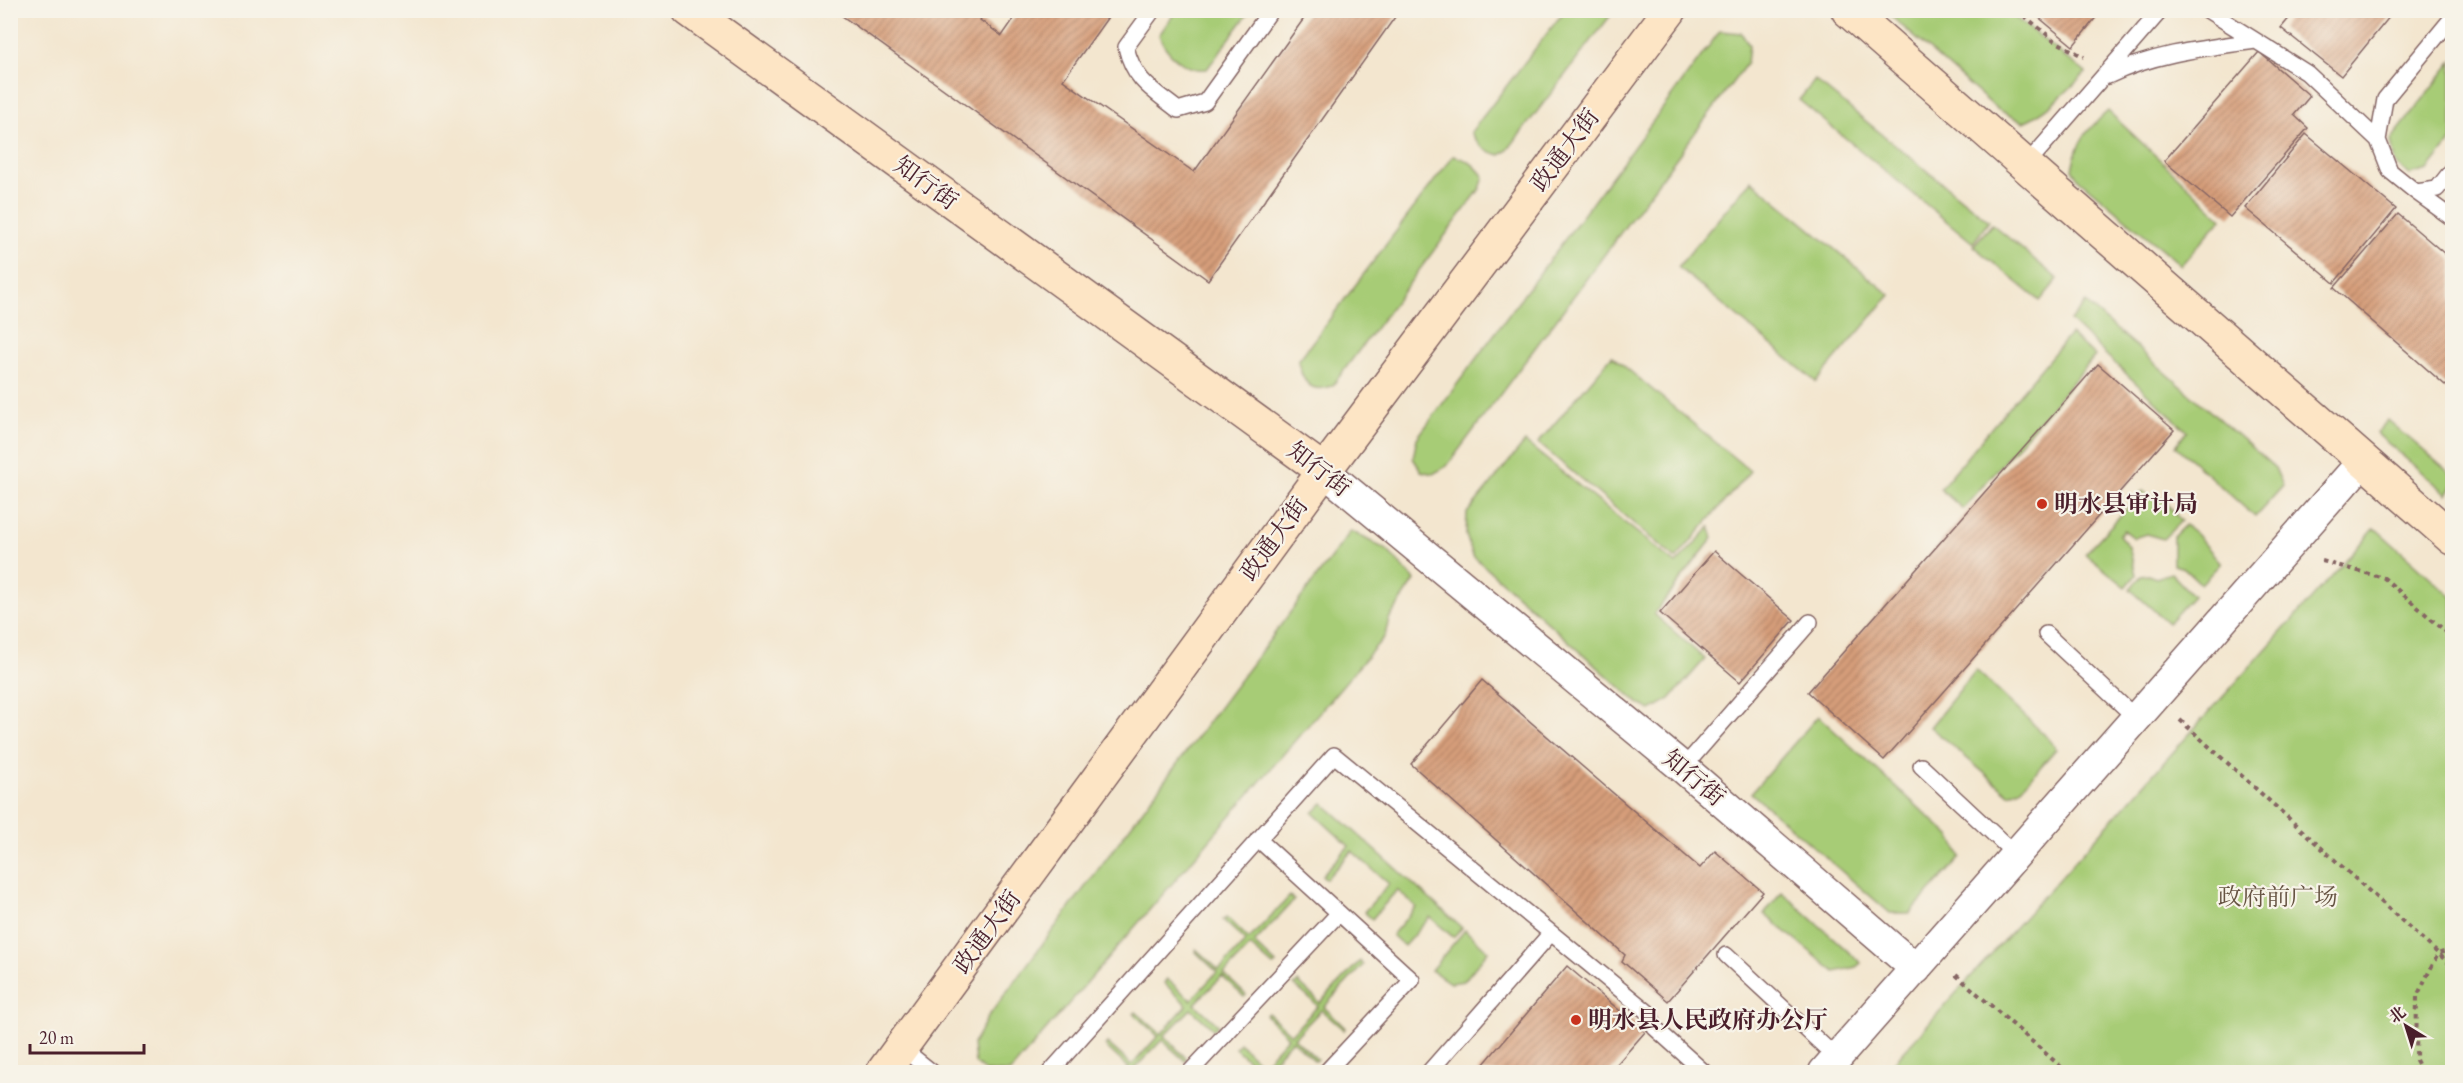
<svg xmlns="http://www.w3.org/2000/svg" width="2463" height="1083" viewBox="0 0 2463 1083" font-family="'EB Garamond','Noto Serif SC',serif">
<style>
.green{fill:#a7cc76;stroke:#787650;stroke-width:1.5}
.building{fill:url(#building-hatch)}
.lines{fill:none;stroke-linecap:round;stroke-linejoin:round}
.lane-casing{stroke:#856564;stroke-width:18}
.street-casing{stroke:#856564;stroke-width:33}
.secondary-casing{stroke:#856564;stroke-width:36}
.path{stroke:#856564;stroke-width:4;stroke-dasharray:4.5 4.5;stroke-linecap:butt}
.lane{stroke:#fff;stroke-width:15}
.street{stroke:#fff;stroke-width:30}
.secondary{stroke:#fde5c5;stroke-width:33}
.poi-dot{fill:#c8321e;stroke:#f7f3e8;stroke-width:2}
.labels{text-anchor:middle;stroke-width:4.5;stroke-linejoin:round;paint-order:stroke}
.street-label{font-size:24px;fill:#4a1f2b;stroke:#f7f3e8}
.poi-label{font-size:24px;font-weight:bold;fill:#4a1f2b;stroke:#f7f3e8;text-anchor:start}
.park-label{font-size:24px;fill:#665342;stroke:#f7f3e8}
</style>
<defs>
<pattern id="building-hatch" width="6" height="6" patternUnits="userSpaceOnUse" patternTransform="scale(1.5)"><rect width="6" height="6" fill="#d69e7a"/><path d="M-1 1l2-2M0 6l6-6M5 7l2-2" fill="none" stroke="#b08064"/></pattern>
</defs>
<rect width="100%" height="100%" fill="#f7f3e8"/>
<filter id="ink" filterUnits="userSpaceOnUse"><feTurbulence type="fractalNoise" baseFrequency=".0167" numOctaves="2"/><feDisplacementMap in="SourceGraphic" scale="12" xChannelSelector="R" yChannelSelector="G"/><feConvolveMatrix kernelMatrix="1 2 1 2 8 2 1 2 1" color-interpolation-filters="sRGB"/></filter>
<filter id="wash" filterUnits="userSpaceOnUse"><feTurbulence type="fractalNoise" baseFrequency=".008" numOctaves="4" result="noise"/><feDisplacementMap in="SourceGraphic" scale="24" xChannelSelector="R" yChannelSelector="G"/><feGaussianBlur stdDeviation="1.35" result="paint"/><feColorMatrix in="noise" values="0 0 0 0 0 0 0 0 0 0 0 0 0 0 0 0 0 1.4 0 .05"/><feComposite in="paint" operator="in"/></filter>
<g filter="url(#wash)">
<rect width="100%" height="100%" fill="#f3e6cf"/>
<path class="green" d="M1565,10L1614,11L1507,151L1500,155C1485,151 1478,146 1471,132Z
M1176,11V10L1250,11L1207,69C1186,72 1166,54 1159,35Z
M1885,11H2007L2086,73C2067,91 2048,112 2023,122L1997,109Z
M1720,31L1741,33L1749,45L1747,63L1447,466L1433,474L1421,471L1413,458L1417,438Z
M2452,62V140L2428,170L2410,175L2395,163L2391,140Z
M1815,80L1989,221L1973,243L1799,100Z
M2108,111L2222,218L2181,265L2079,180L2072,169C2078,139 2086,131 2108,111Z
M1453,156C1468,159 1475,165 1484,177L1480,189L1333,385C1311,395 1302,382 1298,361Z
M1751,180L1890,295L1816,382L1678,267Z
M1992,224L2058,279L2040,301L1973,246Z
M2086,303L2275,468L2283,486L2255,517L2176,446L2187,431L2070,321Z
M2070,334L2095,356L1963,509L1940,489Z
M1612,356L1750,471L1676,559L1538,443Z
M2388,420L2452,475V487L2447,494L2376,433Z
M1525,442L1676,564L1710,527L1713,538L1654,614L1705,659L1670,699L1651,710L1639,704L1473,556L1466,535L1467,513Z
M2143,491L2152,498L2165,501L2181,521L2163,539L2146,534L2134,538L2124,530L2119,535L2129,547L2136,575L2126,587L2085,554Z
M2185,525L2196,534L2221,563L2201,584L2184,568L2173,565V537Z
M2375,528L2452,597V1072H1885Z
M1351,531L1387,550L1415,580L1389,619L1385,636L1010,1072H986L975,1063L973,1044L988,1017Z
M2171,573L2193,596L2168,623L2130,589L2141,576L2148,575L2156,578Z
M1976,670L2049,739L2056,749L2022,788L2009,794L1930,727Z
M1818,716L1951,837L1961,857L1910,913H1890L1751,793Z
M1323,803L1462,928L1453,937L1430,917L1404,946L1392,935L1416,907L1397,890L1372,919L1364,912L1389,884L1352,851L1326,879L1322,875L1349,846L1313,813Z
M1782,892L1861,963L1856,967L1835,972L1764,914Z
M1290,896L1294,900L1254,943L1276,964L1273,966L1250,946L1224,974L1246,995L1244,997L1222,976L1195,1004L1218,1025L1214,1030L1191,1009L1164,1036L1187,1059L1185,1061L1162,1040L1135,1068L1139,1072H1125L1129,1068L1105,1046L1107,1043L1132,1065L1158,1036L1134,1014L1136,1012L1161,1034L1187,1005L1164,983L1167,979L1191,1000L1217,972L1195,951L1196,949L1219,970L1246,941L1223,920L1227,917L1249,939Z
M1465,930L1488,951L1464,981L1450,983L1431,970Z
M1360,961L1363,965L1324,1007L1345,1028L1344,1030L1321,1010L1294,1038L1317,1059L1315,1061L1292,1040L1266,1068L1269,1072H1256L1258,1069L1235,1048L1239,1043L1262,1065L1288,1037L1266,1015L1268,1013L1291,1034L1318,1006L1294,985L1298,982L1320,1003Z"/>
<g id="blocks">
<path class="building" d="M834,10H979L984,14L980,20L1002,36L1020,10H1113L1063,80L1194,172L1310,10H1400L1208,280Z
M2030,10H2102L2073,46Z
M2296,10H2395L2341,76L2281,28Z
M2259,52L2310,96L2294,115L2308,128L2230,217L2164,161Z
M2306,134L2396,209L2334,283L2245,208Z
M2398,214L2452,260V391L2334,288Z
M2098,364L2174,430L1884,760L1808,692Z
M1714,551L1794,620L1740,682L1660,613Z
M1482,680L1700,868L1715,851L1763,892L1668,1001L1622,961L1625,955L1411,764Z
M1567,966L1645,1032L1610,1072H1477Z"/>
</g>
</g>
<g filter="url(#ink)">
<use href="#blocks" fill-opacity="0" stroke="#856564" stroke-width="1.5"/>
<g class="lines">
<defs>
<path id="lane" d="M1153,10L1126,47C1134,81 1153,90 1178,110L1205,102L1271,10
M2207,10L2307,73L2378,140
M2452,18L2385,99L2378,140L2390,171L2416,192L2437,189L2452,170
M2108,76C2155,53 2205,48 2256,41
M2026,165L2161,10
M2416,192L2452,218
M2046,634L2137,719
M1921,766L2016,855
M1683,768L1810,622
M1726,955L1837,1058
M902,1048L932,1072
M1050,1072L1334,755L1650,1014L1655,1028L1704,1072
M1190,1072L1339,913L1258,839
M1326,1072L1412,980L1339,913
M1429,1072L1551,933"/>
<path id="street" d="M1324,471L1683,768L1916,969
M1824,1072L2363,461"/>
<path id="secondary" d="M689,10L1324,471
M1848,10L2452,538
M883,1072L1324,471L1670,10"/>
</defs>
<use href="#lane" class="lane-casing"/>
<use href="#street" class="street-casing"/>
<use href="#secondary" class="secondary-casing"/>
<path class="path" d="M2017,10L2055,41L2084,57
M2322,561L2384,578L2452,637
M2180,720L2452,966
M1956,975L2067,1072
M2422,1072L2416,1060L2417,996L2438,954L2452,949"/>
<use href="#lane" class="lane"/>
<use href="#street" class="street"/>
<use href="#secondary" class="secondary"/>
</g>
</g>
<g class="poi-dot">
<circle cx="2042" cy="504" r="6"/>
<circle cx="1576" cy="1020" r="6"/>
</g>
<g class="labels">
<g class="street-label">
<text transform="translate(1565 150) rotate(-53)" y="8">政通大街</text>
<text transform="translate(926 183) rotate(36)" y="8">知行街</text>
<text transform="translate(1319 469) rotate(38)" y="8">知行街</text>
<text transform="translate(1274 539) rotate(-54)" y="8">政通大街</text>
<text transform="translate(1694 778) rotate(40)" y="8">知行街</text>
<text transform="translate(987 932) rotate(-54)" y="8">政通大街</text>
</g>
<g class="poi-label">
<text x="2054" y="512">明水县审计局</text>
<text x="1588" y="1028">明水县人民政府办公厅</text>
</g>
<g class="park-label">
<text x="2278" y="905">政府前广场</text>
</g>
</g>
<rect width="2463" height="1083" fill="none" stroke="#f7f3e8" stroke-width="36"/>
<g transform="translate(2406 1026) rotate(322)" stroke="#f7f3e8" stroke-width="4.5" paint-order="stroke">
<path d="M0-4.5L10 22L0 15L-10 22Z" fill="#4a1f2b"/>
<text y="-9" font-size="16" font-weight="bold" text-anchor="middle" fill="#4a1f2b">北</text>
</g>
<path d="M30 1044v9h114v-9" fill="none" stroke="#4a1f2b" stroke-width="3"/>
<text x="39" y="1044" font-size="18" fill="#4a1f2b" stroke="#f7f3e8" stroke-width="4.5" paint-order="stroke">20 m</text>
</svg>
